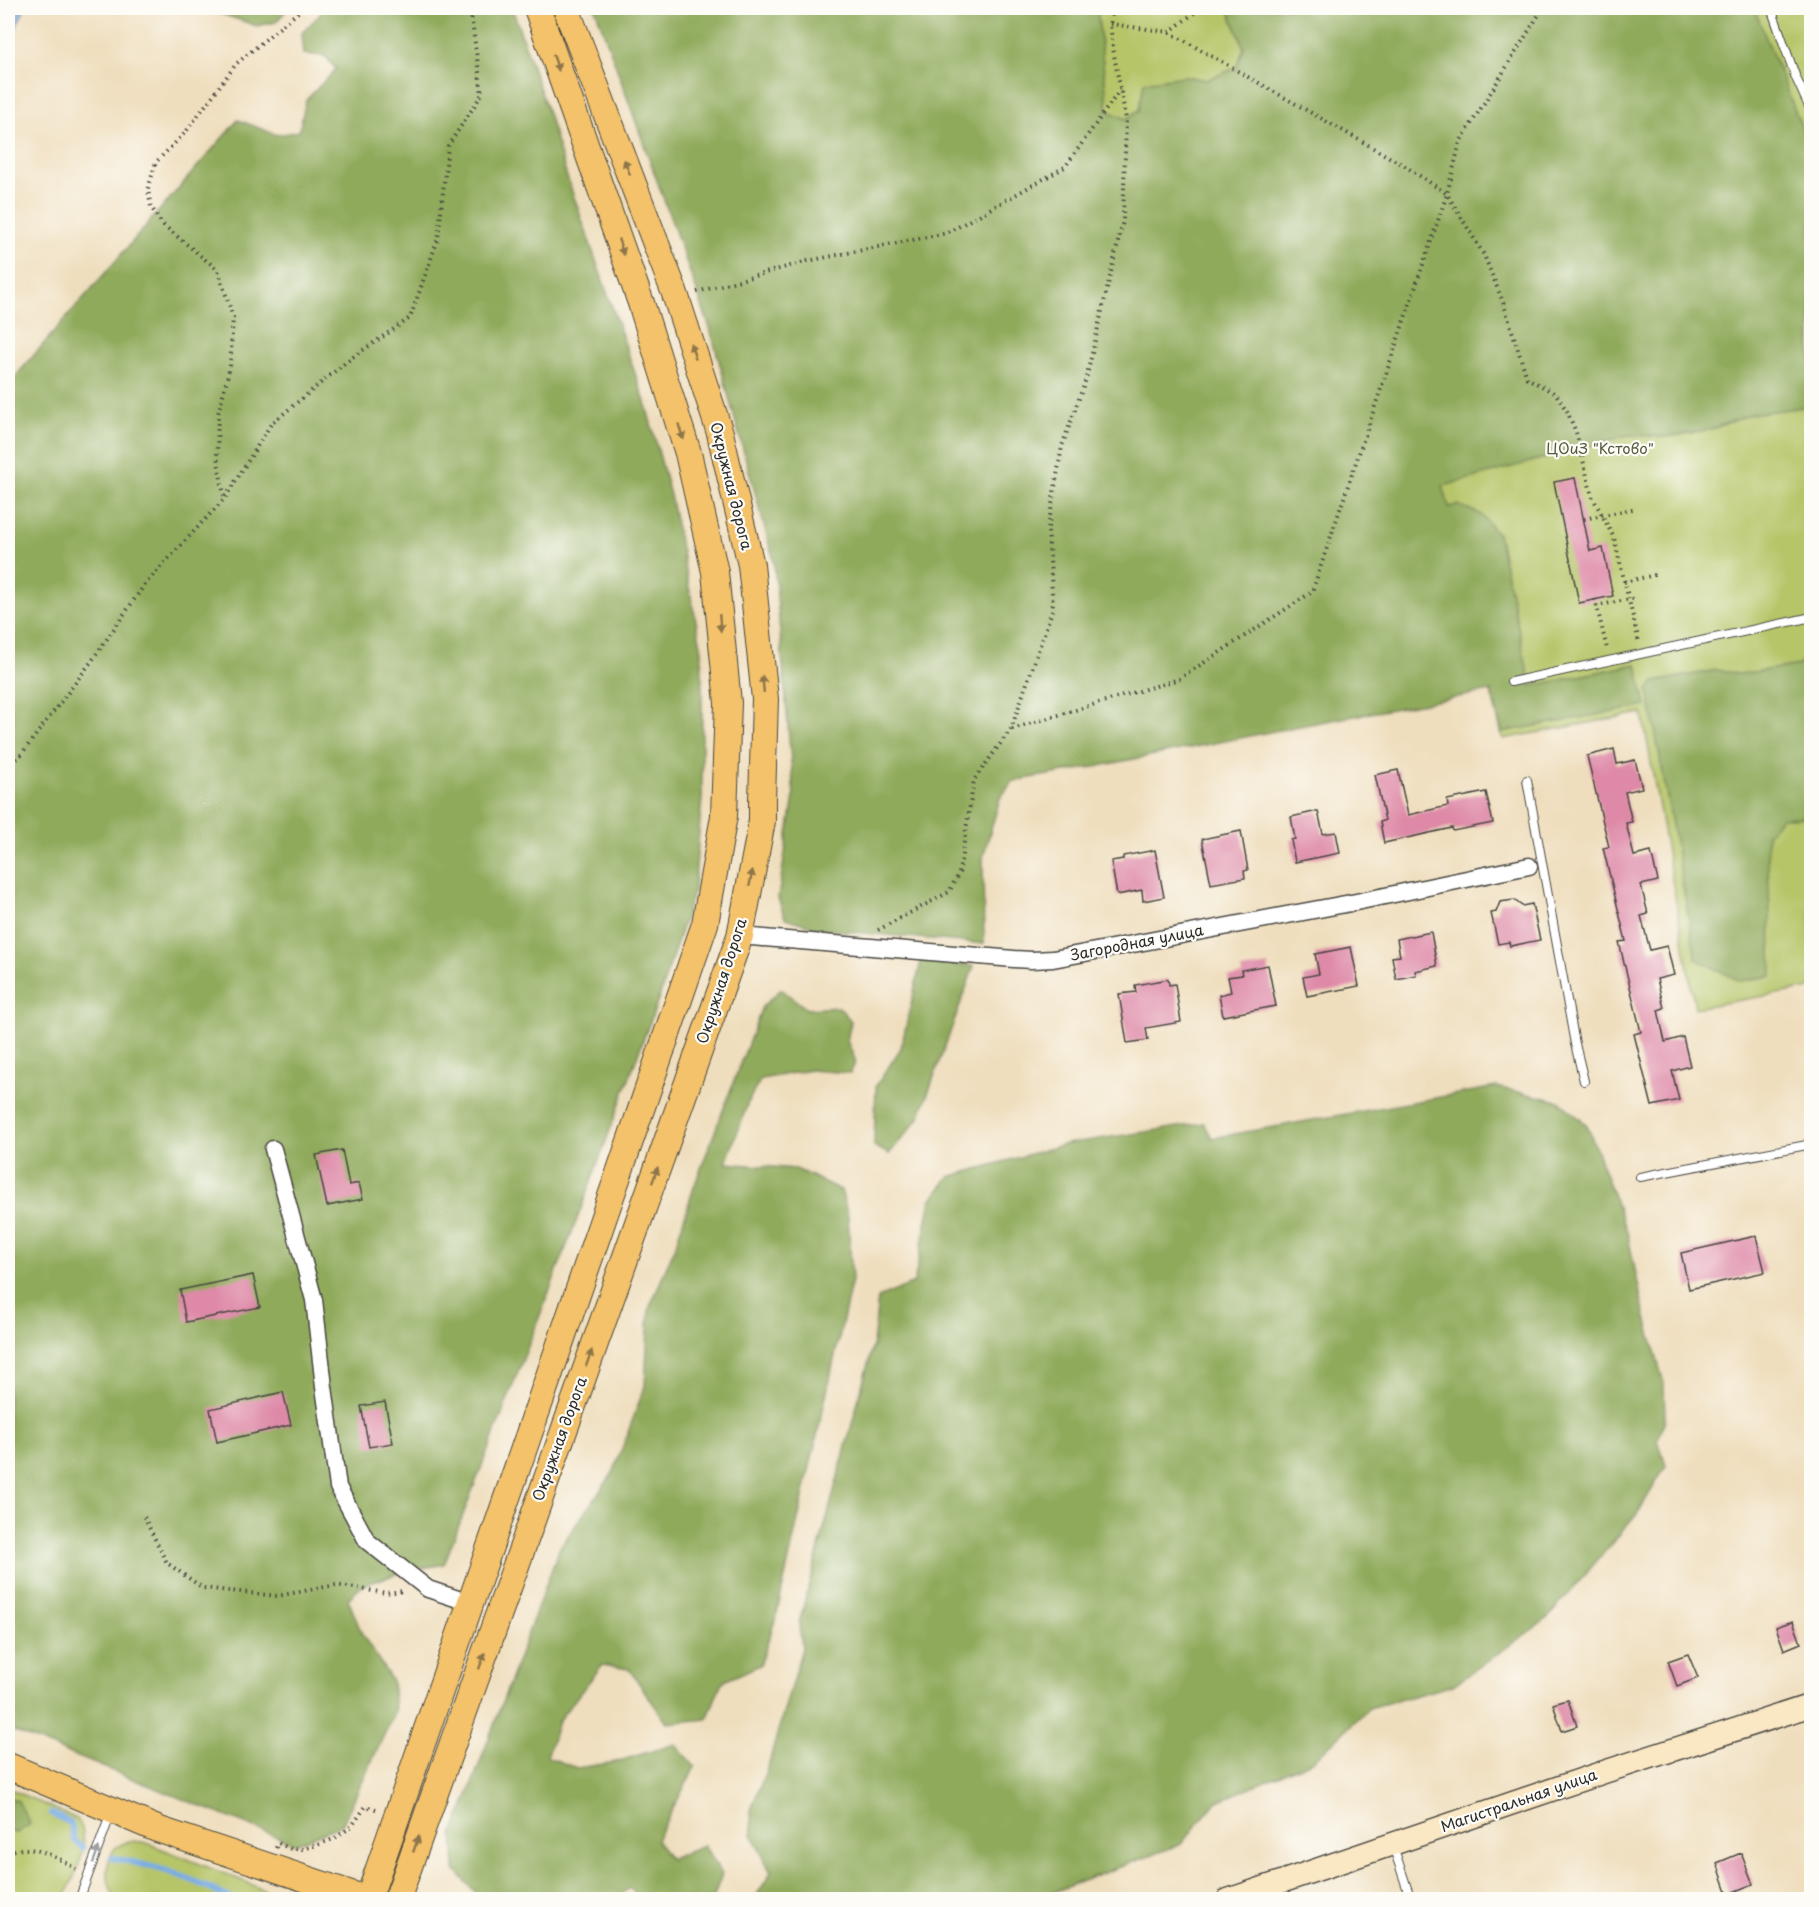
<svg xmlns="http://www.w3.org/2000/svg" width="1819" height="1907" viewBox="0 0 1819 1907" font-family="'Playpen Sans',sans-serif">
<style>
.green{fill:#b5c568;stroke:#70784a;stroke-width:1.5}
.forest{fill:#90aa5c;stroke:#5e6a44;stroke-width:1.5}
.water{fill:#78ace5;stroke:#526c88;stroke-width:1.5}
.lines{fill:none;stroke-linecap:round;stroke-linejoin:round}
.stream{stroke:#78ace5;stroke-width:6}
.building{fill:#de89a7}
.service-casing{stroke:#484641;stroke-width:10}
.minor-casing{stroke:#484641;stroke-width:19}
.secondary-casing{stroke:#484641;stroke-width:25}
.primary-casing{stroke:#484641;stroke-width:28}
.path{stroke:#484641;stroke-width:4;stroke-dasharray:1.5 4.5;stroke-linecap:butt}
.service{stroke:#fff;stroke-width:8}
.minor{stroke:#fff;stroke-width:16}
.secondary{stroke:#fae7c3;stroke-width:22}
.primary{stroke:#f3c26a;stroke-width:26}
.oneway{fill:#8f764a}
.oneway2{fill:#a0a0a0}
.labels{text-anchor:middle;stroke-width:4.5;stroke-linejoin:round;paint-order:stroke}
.park-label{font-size:15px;fill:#54593d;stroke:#fdfcf7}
.street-label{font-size:15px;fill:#2b2b2b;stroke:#fdfcf7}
</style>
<rect width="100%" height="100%" fill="#fdfcf7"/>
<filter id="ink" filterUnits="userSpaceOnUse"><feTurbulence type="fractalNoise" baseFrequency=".0167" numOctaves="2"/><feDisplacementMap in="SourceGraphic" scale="12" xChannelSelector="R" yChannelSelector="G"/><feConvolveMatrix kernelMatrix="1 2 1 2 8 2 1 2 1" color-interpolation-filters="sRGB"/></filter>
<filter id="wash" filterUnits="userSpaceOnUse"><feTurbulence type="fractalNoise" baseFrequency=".008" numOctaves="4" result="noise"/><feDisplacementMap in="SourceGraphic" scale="24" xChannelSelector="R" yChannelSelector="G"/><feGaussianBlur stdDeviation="1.35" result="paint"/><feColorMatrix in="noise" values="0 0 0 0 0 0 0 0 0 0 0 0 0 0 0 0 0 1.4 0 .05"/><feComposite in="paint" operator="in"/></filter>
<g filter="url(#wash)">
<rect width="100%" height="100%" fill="#efdebd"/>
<path class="green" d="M1097,8H1229L1230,13L1244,48L1236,68L1206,80L1184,76L1126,119L1108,111Z
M1564,8H1811V988L1695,1008L1642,713L1503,739L1489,684L1381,440Z
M8,1788L77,1819C94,1842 74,1876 64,1899L8,1900Z
M129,1841L143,1842L152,1845L243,1881L283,1899H116C106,1883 103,1863 116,1847Z"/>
<path class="forest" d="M212,8H288L276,22L257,26L216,12Z
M326,8H512L548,113L567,177L646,405L670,495L702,650V798L694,890L661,992L579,1214L444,1564L406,1571L363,1585L348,1599L362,1634L392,1681L395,1711L342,1825L295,1844L8,1729V385L238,120L277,135L299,131L306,100L336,69L325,56L304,54L302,33Z
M595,8H1097L1108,111L1126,119L1139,111L1144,82L1184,76L1206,80L1236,68L1244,48L1230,13L1229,8H1754L1811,151V406L1751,414L1712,429L1667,437L1628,435L1443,486L1449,507L1458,505L1480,514L1498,534L1531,686L1637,664L1646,706L1502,732L1491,691L1310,724L1094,767L1013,781L1000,798L983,857L984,944L820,929L785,918L778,898L794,796L774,562L710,328Z
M1811,648V817L1781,818L1767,835L1772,976L1740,981L1696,959L1648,690L1654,682L1716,670L1739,674L1800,665L1807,650Z
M921,961L974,966L919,1118L889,1154L874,1146L876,1086L901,1048Z
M781,989L807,1009L839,1007L851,1021L847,1041L856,1062L850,1073L810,1070L761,1079L749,1100L726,1163L796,1169L841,1190L848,1216L852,1280L776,1617L760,1665L722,1682L707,1719L667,1723L629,1669L602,1665L558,1721L547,1757L577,1768L616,1762L675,1744L695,1767L656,1840L670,1859L704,1846L722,1874L713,1899H639L630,1888L615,1899H482L455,1870L453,1835L560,1547L613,1473L645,1386L649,1309L675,1247L694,1187L762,1007Z
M1496,1087L1559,1101L1587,1125L1627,1231L1642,1303L1664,1384L1665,1419L1658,1440L1666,1466L1637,1514L1547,1619L1453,1685L1369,1708L1314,1760L1216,1802L1181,1844L1035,1899H754L771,1873L752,1834L751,1810L769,1763L802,1648L799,1623L873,1345L878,1298L914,1283L931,1200L949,1177L1066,1144L1204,1123L1212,1138Z
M8,1797L18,1801L30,1824L17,1833L8,1831Z"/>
<path class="water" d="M8,8H25L8,45L11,56L8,59Z"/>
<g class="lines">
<path class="stream" d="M51,1813L71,1823L74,1840L83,1848
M112,1858C139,1863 166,1869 191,1880C206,1886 219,1894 235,1900"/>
</g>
<g id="blocks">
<path class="building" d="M1575,478L1590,551L1603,548L1613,596L1579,603L1554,482Z
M1614,749L1617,764L1635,760L1642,788L1625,792L1632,822L1626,823L1634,856L1651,852L1658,881L1641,885L1648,914L1641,916L1650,950L1667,946L1674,975L1657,979L1664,1008L1658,1010L1665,1042L1683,1037L1690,1066L1672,1071L1679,1100L1652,1106L1634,1034L1641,1032L1619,942L1626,941L1603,848L1609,847L1587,756Z
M1398,770L1408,815L1448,806L1447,800L1486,792L1493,823L1453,831L1452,828L1384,843L1380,822L1385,820L1375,775Z
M1318,811L1323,834L1336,832L1340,853L1295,862L1291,840L1295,839L1291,817Z
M1241,831L1248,870L1244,871L1245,878L1211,884L1202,839Z
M1155,850L1164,897L1143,901L1142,890L1117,895L1111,861L1123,859V856Z
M1514,900L1522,906L1532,904L1540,940L1510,946L1509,942L1498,944L1491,913L1496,912L1500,902Z
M1431,932L1437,966L1415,971L1416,975L1396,979L1392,957L1400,956L1397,939Z
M1351,947L1359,986L1307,996L1303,977L1319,974L1315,954Z
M1268,965L1276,1006L1223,1016L1219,995L1231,992L1228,977L1242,975L1241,970Z
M1168,979L1169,985L1175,984L1181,1022L1146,1028L1148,1040L1127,1043L1119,994L1136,992L1135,985Z
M342,1150L349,1185L359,1183L363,1199L327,1206L316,1155Z
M1756,1236L1765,1272L1689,1289L1681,1253Z
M253,1275L260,1307L186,1322L180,1290Z
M283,1392L291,1425L217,1442L210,1409Z
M385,1402L393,1443L369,1447L361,1406Z
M1793,1621L1801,1643L1784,1650L1776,1627Z
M1688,1654L1698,1678L1677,1686L1668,1661Z
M1568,1700L1577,1726L1562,1731L1553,1704Z
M1741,1853L1753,1884L1728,1894L1717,1863Z"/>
</g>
</g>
<g filter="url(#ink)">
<use href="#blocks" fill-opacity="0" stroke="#484641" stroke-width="1.5"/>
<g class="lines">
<defs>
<path id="service" d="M1771,8L1796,78L1812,113
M1511,682L1812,617
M1527,780L1575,1044L1584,1081
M1640,1177L1812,1144
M1393,1846L1411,1900
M79,1900L111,1813"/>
<path id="minor" d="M740,936L1014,959L1032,960L1053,959L1356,902L1529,866
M273,1149L314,1300L324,1387L338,1487L367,1541L428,1589L470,1603"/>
<path id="secondary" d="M1228,1900L1604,1772L1812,1705"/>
<path id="primary" d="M8,1766L157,1829L369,1900
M368,1900L705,924L724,816L728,703L715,572L688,453L641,303L537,8
M397,1900L740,936L762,821V801L765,699L751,565L720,433L674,291L566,8"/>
</defs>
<use href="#service" class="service-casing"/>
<use href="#minor" class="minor-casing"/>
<use href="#secondary" class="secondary-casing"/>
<use href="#primary" class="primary-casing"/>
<path class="path" d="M1110,24L1169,32L1405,166L1447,194L1484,255L1503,302L1527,378L1556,394L1567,411L1576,432L1592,496L1614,538L1639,642
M1169,32L1201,8
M697,292L808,261L947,233L1065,167L1120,90
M224,496L217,456L218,414L230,367L233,317L218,270L162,224L151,207L148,189L156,162L185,133L236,64L303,8
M1584,519L1633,509
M1624,582L1655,575
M1595,599L1607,649
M1596,606L1636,598
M1012,729L1179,679L1312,592L1447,194L1460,142L1543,8
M8,768L20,756L91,662L145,584L225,498L271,424L350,359L410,318L438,239L448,146L482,94L470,8
M878,930L949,892L959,873L974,780L1011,729L1053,608L1048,528L1062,446L1086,379L1123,221L1126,119L1114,55L1110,24L1113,8
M144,1517L167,1563L203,1588L277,1596L336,1585L386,1593L403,1591
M276,1848L278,1843L291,1849H305L334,1839L352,1826L366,1806L379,1810
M8,1852C32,1843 56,1856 76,1869"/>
<use href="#service" class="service"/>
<use href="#minor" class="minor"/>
<use href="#secondary" class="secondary"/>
<use href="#primary" class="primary"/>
</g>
<defs><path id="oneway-solid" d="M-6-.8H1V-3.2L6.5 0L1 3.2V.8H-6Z" transform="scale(1.5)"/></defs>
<g class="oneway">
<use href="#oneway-solid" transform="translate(556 63) rotate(71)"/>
<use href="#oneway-solid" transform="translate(627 167) rotate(-111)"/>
<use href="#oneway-solid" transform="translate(621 247) rotate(71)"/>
<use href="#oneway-solid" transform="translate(693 351) rotate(-108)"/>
<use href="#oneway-solid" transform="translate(681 432) rotate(72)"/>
<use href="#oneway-solid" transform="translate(720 623) rotate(85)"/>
<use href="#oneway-solid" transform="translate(763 684) rotate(-96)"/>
<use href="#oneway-solid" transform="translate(751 878) rotate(-79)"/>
<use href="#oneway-solid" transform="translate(655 1175) rotate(-70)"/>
<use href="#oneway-solid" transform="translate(589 1358) rotate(-70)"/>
<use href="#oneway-solid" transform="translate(482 1661) rotate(-70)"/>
<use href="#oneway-solid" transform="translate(416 1844) rotate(-71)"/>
</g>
<use class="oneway2" href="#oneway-solid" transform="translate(96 1855) rotate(-70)"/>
</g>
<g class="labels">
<g class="park-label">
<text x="1600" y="454">ЦОиЗ "Кстово"</text>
</g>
<g class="street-label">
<text transform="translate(731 486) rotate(76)" y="5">Окружная дорога</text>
<text transform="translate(1137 943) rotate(-11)" y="5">Загородная улица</text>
<text transform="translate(722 981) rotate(-72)" y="5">Окружная дорога</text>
<text transform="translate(560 1439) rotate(-70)" y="5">Окружная дорога</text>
<text transform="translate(1519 1801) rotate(-19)" y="5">Магистральная улица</text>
</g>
</g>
<rect width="1819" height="1907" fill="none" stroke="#fdfcf7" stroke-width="30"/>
</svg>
